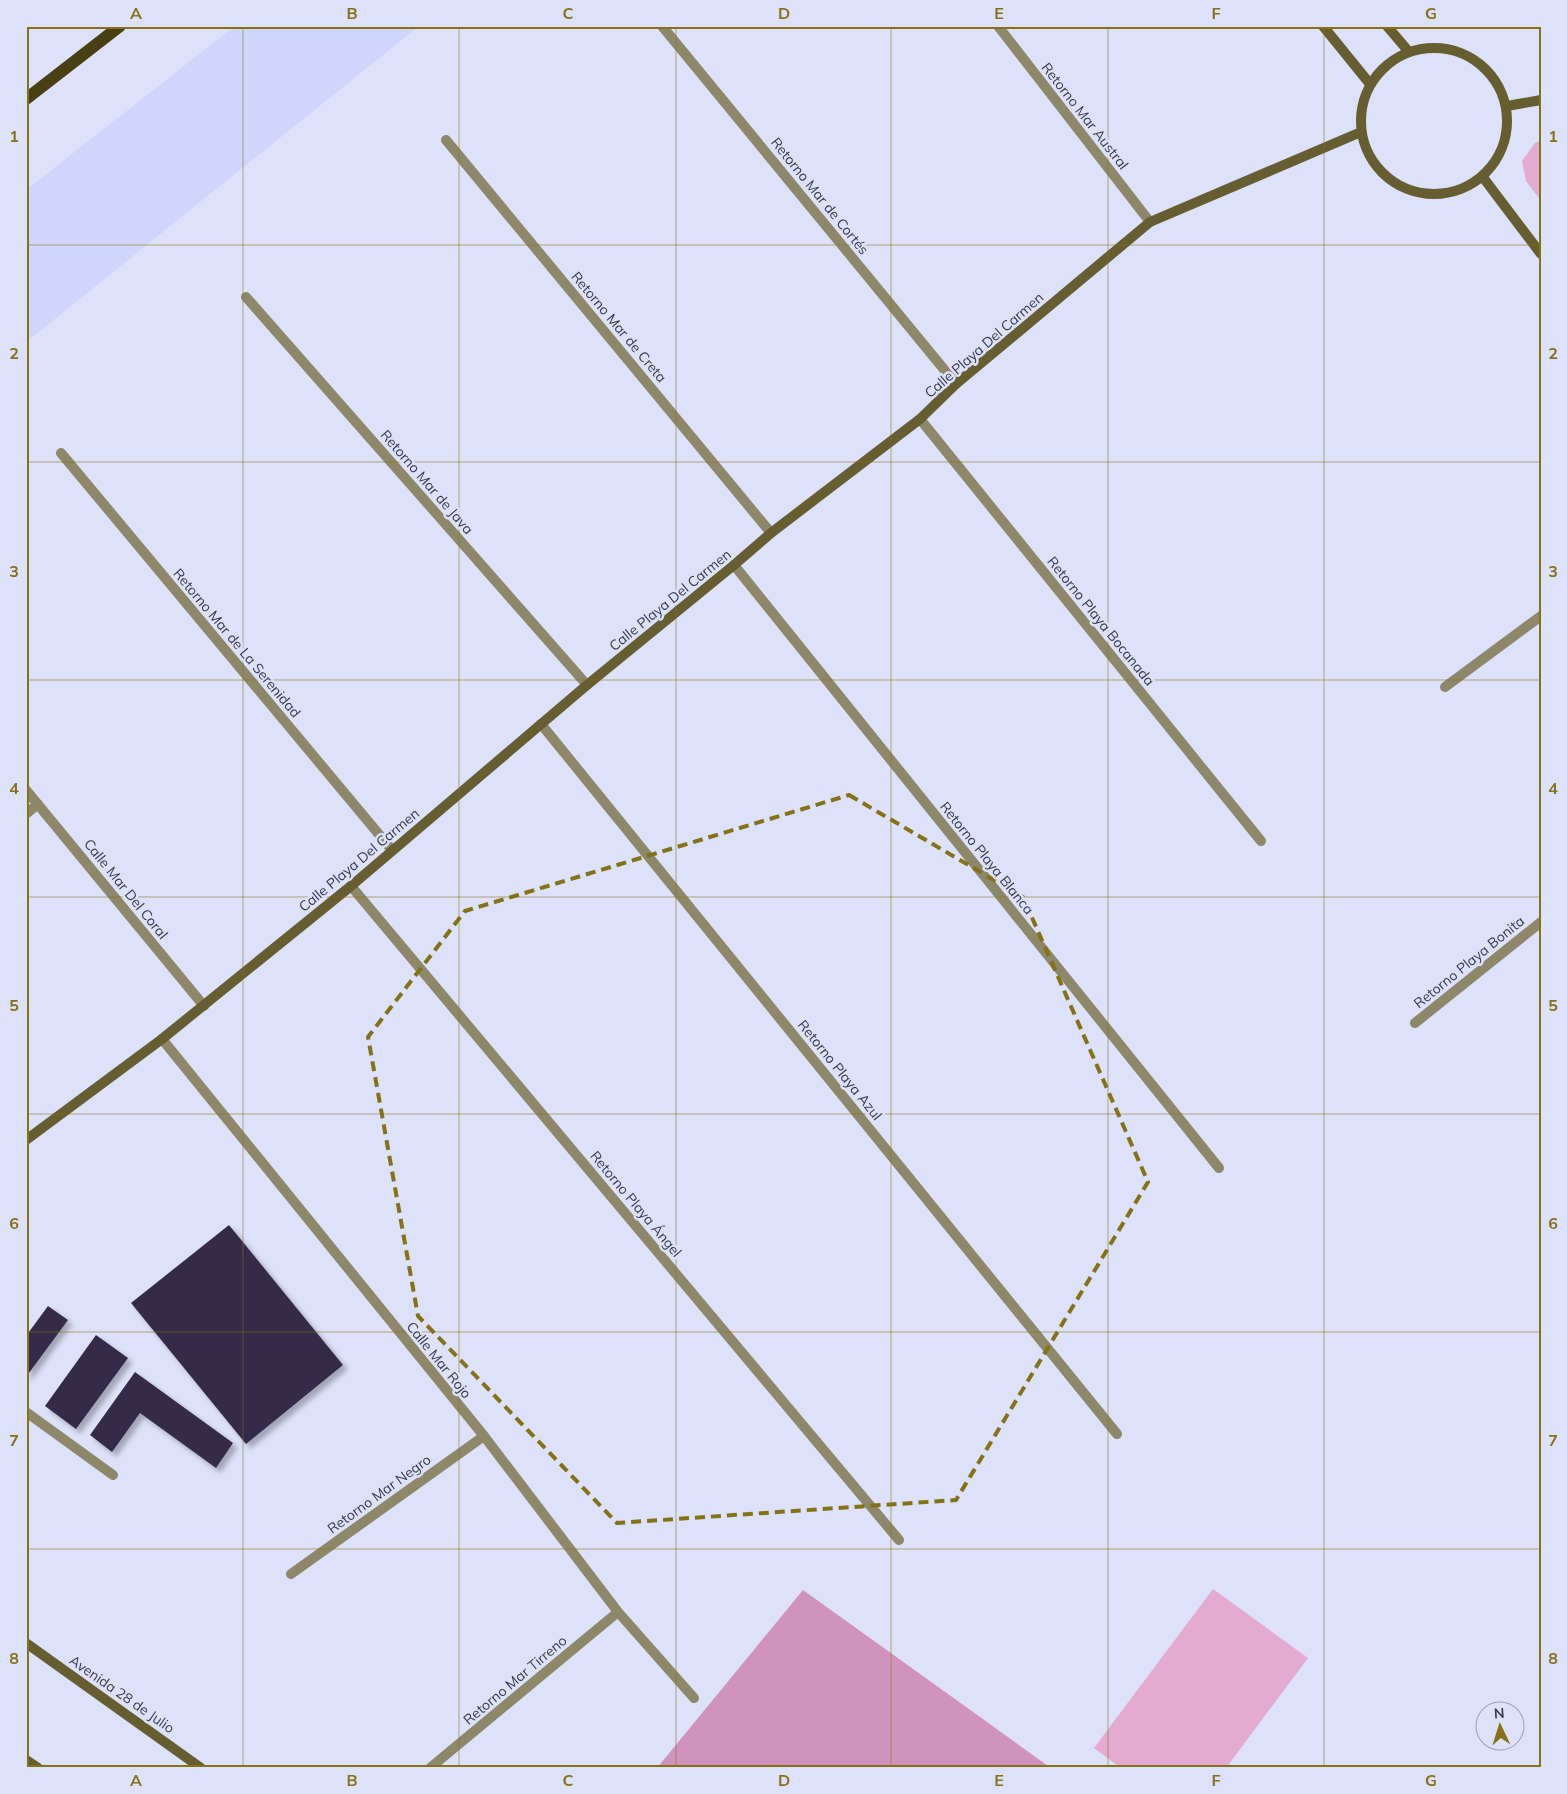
<svg xmlns="http://www.w3.org/2000/svg" width="1567" height="1794" viewBox="0 0 1567 1794" font-family="Mulish,sans-serif">
<style>
.built{fill:#cfd5fb}
.green{fill:#e3aad2}
.forest{fill:#d093be}
.building{fill:#352c4a;filter:url(#shadow)}
.lines{fill:none;stroke-linecap:round;stroke-linejoin:round}
.street{stroke:#8e886b;stroke-width:10}
.secondary{stroke:#665d31;stroke-width:10}
.primary{stroke:#483f12;stroke-width:12}
.marked{fill:none;stroke:#847214;stroke-width:4;stroke-dasharray:10 6;stroke-linejoin:round}
.grid{fill:none;stroke:#847214;stroke-width:1;stroke-opacity:0.55}
.labels{text-anchor:middle;stroke-width:5;stroke-linejoin:round;paint-order:stroke}
.street-label{font-size:14px;fill:#383b4a;stroke:#dde1f9}
.neatline{fill:none;stroke:#847214;stroke-width:2}
.grid-label{font-size:16px;text-anchor:middle;font-weight:bold;fill:#847214}
</style>
<defs>
<filter id="shadow"><feDropShadow dx="4.5" dy="4.5" stdDeviation="2.5" flood-color="#0004"/></filter>
</defs>
<rect width="100%" height="100%" fill="#dde1f9"/>
<path class="built" d="M235,26H419L26,342V190Z"/>
<path class="green" d="M1541,140V201L1526,181L1522,161L1535,143Z
M1213,1589L1308,1658L1226,1768H1121L1094,1748Z"/>
<path class="forest" d="M803,1590L1051,1768H657Z"/>
<path class="building" d="M229,1225L343,1365L246,1444L131,1303Z
M48,1306L68,1320L26,1377V1336Z
M96,1335L128,1358L76,1429L45,1406Z
M135,1372L233,1443L216,1468L140,1413L112,1452L90,1435Z"/>
<g class="lines">
<path class="street" d="M662,26L956,384
M998,26L1150,222
M446,140L771,533
M246,297L587,685
M920,419L1261,841
M61,453L392,850
M734,565L1219,1168
M1445,687L1541,616
M541,724L1117,1434
M26,790L204,1006
M26,814L38,804
M351,886L899,1540
M1415,1023L1541,922
M162,1039L484,1436L618,1612L694,1698
M26,1412L113,1475
M291,1574L484,1436
M430,1768L618,1612"/>
<path class="secondary" d="M1323,26L1370,84
M1387,26L1409,52
M1361 121a73 73 0 1 1 146 0a73 73 0 1 1-146 0Z
M1507,106L1541,100
M1482,176L1541,254
M26,1140L162,1039L351,886L587,685L734,565L771,533L920,419L956,384L1150,222L1361,132
M26,1643L201,1768
M26,1760L38,1768"/>
<path class="primary" d="M26,99L120,26"/>
</g>
<path class="marked" d="M849,795L1023,897L1148,1182L956,1500L617,1523L418,1316L368,1037L465,911Z"/>
<path class="grid" d="M243,26V1768M459,26V1768M676,26V1768M891,26V1768M1108,26V1768M1324,26V1768M26,245H1541M26,462H1541M26,680H1541M26,897H1541M26,1114H1541M26,1332H1541M26,1549H1541"/>
<g class="labels">
<g class="street-label">
<text transform="translate(1085 116) rotate(52)" y="5">Retorno Mar Austral</text>
<text transform="translate(820 196) rotate(51)" y="5">Retorno Mar de Cortés</text>
<text transform="translate(619 327) rotate(50)" y="5">Retorno Mar de Creta</text>
<text transform="translate(984 345) rotate(-41)" y="5">Calle Playa Del Carmen</text>
<text transform="translate(427 482) rotate(49)" y="5">Retorno Mar de Java</text>
<text transform="translate(670 600) rotate(-39)" y="5">Calle Playa Del Carmen</text>
<text transform="translate(1101 621) rotate(51)" y="5">Retorno Playa Bocanada</text>
<text transform="translate(237 643) rotate(50)" y="5">Retorno Mar de La Serenidad</text>
<text transform="translate(987 858) rotate(51)" y="5">Retorno Playa Blanca</text>
<text transform="translate(359 860) rotate(-40)" y="5">Calle Playa Del Carmen</text>
<text transform="translate(126 889) rotate(51)" y="5">Calle Mar Del Coral</text>
<text transform="translate(1469 962) rotate(-39)" y="5">Retorno Playa Bonita</text>
<text transform="translate(840 1070) rotate(51)" y="5">Retorno Playa Azul</text>
<text transform="translate(636 1204) rotate(50)" y="5">Retorno Playa Ángel</text>
<text transform="translate(439 1360) rotate(51)" y="5">Calle Mar Rojo</text>
<text transform="translate(379 1494) rotate(-36)" y="5">Retorno Mar Negro</text>
<text transform="translate(515 1680) rotate(-40)" y="5">Retorno Mar Tirreno</text>
<text transform="translate(122 1694) rotate(35)" y="5">Avenida 28 de Julio</text>
</g>
</g>
<rect width="1567" height="1794" fill="none" stroke="#dde1f9" stroke-width="55"/>
<g transform="translate(1500 1726) rotate(356)"><circle r="24" fill="#dde1f9" stroke="#9b9fb3"/>
<path d="M0-4L9 19L0 12L-9 19Z" fill="#847214"/>
<text y="-8" font-size="14" font-weight="bold" text-anchor="middle" fill="#383b4a">N</text>
</g>
<rect x="28" y="28" width="1512" height="1738" class="neatline"/>
<g class="grid-label">
<text x="136" y="19">A</text>
<text x="352" y="19">B</text>
<text x="568" y="19">C</text>
<text x="784" y="19">D</text>
<text x="999" y="19">E</text>
<text x="1216" y="19">F</text>
<text x="1431" y="19">G</text>
<text x="14" y="142">1</text>
<text x="1553" y="142">1</text>
<text x="14" y="359">2</text>
<text x="1553" y="359">2</text>
<text x="14" y="577">3</text>
<text x="1553" y="577">3</text>
<text x="14" y="794">4</text>
<text x="1553" y="794">4</text>
<text x="14" y="1011">5</text>
<text x="1553" y="1011">5</text>
<text x="14" y="1229">6</text>
<text x="1553" y="1229">6</text>
<text x="14" y="1446">7</text>
<text x="1553" y="1446">7</text>
<text x="14" y="1664">8</text>
<text x="1553" y="1664">8</text>
<text x="136" y="1786">A</text>
<text x="352" y="1786">B</text>
<text x="568" y="1786">C</text>
<text x="784" y="1786">D</text>
<text x="999" y="1786">E</text>
<text x="1216" y="1786">F</text>
<text x="1431" y="1786">G</text>
</g>
</svg>
